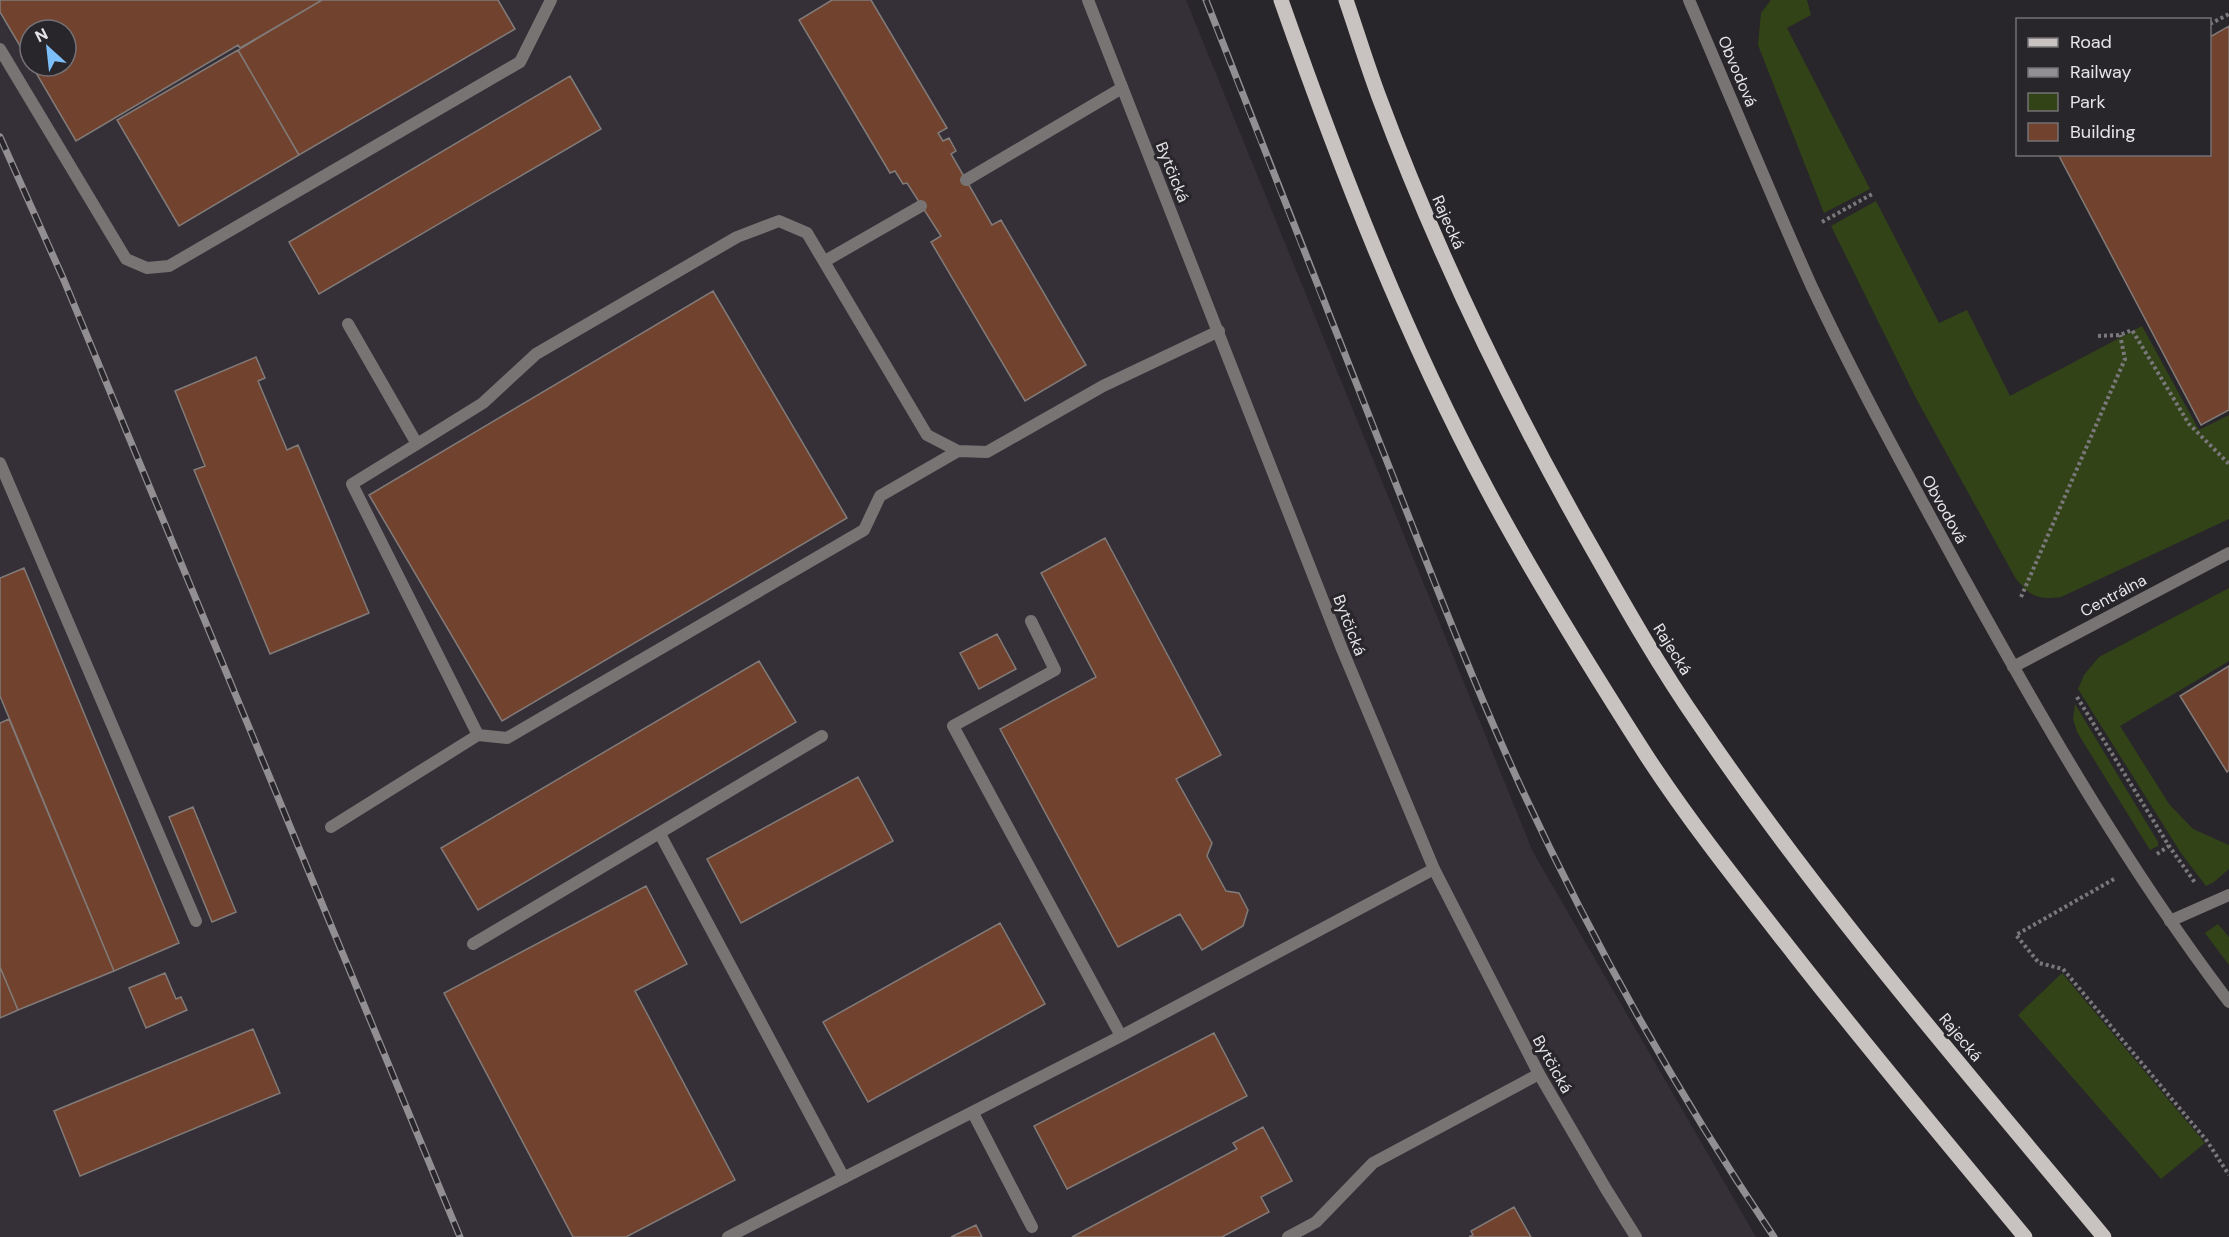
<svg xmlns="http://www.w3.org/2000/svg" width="2229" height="1237" viewBox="0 0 2229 1237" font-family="'DM Sans',sans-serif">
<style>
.built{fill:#352f38;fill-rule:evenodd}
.green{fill:#324318}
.building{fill:#71432f;stroke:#817b79;stroke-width:1.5}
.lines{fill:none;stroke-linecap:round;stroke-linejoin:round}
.path{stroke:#7a787b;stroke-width:4;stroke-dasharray:3 3;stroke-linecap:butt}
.lane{stroke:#777473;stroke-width:12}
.street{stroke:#777473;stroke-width:12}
.primary{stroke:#c8c3c0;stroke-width:15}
.rail-casing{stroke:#918f92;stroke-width:7}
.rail{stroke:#28262a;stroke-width:4.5;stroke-dasharray:14;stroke-linecap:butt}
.labels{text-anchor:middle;stroke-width:6;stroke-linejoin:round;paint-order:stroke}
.street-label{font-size:16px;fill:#e6e5e7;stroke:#28262a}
</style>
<rect width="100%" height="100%" fill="#28262a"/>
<path class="built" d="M0,0H1186L1533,852L1756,1237H0ZM30,30H66V66H30Z"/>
<path class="green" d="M1771,0H1807L1811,15L1787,28L1870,189L1824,213L1758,45L1761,13Z
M1876,201L1939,323L1967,310L2010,396L2142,326L2199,430L2229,415V519L2061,597C2037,600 2032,597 2016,579L1917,400L1831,226Z
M2229,588V661L2120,726L2169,804L2193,829L2229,845V869L2214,882L2206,886L2181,853L2078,689L2084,675L2099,657Z
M2075,704L2158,842V846L2150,850L2077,732L2073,719Z
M2218,924L2229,937V965L2205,933Z
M2062,973L2205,1143L2161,1179L2018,1015Z"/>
<path class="building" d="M0,0H322L240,48L238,45L76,141L32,66H66V30H30V63L0,12Z
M322,0H498L515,29L299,155L238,50Z
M832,0H871L947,128L938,133L943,141L949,138L956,151L951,154L992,225L1001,220L1086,365L1025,401L931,242L941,236L907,183L903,184L895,171L890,173L799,20Z
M2229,26V410L2201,425L2058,154H2210V37Z
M238,50L299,155L179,226L117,120Z
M570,76L601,129L319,294L289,242Z
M713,291L847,518L502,721L369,495Z
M256,357L265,378L258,381L287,450L298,445L369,613L270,654L194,470L205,466L175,391Z
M1105,538L1221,755L1176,779L1212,843L1207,856L1226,891L1239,893L1248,910L1243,926L1202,950L1180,914L1118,947L1000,729L1096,677L1041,573Z
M24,568L179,943L114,971L0,696V578Z
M997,634L1016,669L979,689L960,653Z
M759,661L796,722L478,910L441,848Z
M2229,666V770L2227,772L2180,696Z
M9,719L114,971L18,1010L0,967V723Z
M858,777L893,841L741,923L707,859Z
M193,807L236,912L212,922L169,817Z
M646,886L687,964L635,991L735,1180L626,1237H573L444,993Z
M1000,923L1045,1004L868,1102L823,1022Z
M0,967L18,1010L0,1018Z
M165,973L176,999L181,997L187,1010L146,1028L129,988Z
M253,1029L280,1093L80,1176L54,1111Z
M1214,1033L1247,1096L1067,1189L1034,1126Z
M1263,1127L1292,1181L1261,1197L1269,1212L1222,1237H1072L1237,1149L1233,1143Z
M1514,1207L1531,1237H1469L1473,1235L1471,1231Z
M976,1225L982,1237H951Z"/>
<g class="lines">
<path class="path" d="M2210,24L2229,14
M1822,222L1874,193
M2098,336L2120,335L2132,330L2189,424L2229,464
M2021,597L2125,359L2120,335
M2077,697L2169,846L2196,884
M2157,854L2169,846
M2114,879L2016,935L2039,963L2063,969L2207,1141L2229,1175"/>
<path class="lane" d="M0,49L126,259L147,268L169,266L520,62L551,0
M966,180L1122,88
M825,261L921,206
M348,324L417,444L352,484L478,735
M417,444L483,403L536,354L737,237L779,221L807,233L927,435L958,451L987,452L1103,386L1219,331
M0,463L196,921
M1031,621L1055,670L953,726L1121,1036
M331,827L478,735L507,738L864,530L880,496L958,451
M660,834L844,1178
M2170,921L2229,895
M473,944L822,736
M973,1113L1032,1227
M728,1237L1121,1036L1434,869
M1288,1237L1316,1222L1373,1163L1539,1074"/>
<path class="street" d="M1088,0L1342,649L1434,869L1539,1074L1606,1189L1636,1237
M1689,0C1730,95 1769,191 1811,285C1858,385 1912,483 1965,580C2045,725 2129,870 2229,1002
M2013,667L2229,553"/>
<path class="primary" d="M1281,0C1340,168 1404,334 1488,491C1536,581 1591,669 1646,755C1691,824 1743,889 1794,954C1869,1050 1947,1143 2025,1237
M1346,0C1357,32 1367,65 1379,97C1437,253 1510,404 1592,548C1626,608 1660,668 1699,724C1821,904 1965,1070 2104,1237"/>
<defs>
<path id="rail" d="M1206,0C1263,147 1321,294 1379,441C1424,555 1468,671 1519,783C1592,941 1677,1093 1774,1237
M0,137L63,278L460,1237"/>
</defs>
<use href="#rail" class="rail-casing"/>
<use href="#rail" class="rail"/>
</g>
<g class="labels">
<g class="street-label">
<text transform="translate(1738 71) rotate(67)" y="6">Obvodová</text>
<text transform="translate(1173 172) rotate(68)" y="6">Bytčická</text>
<text transform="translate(1449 222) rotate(66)" y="6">Rajecká</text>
<text transform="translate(1945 509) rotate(61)" y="6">Obvodová</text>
<text transform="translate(2113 595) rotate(-28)" y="6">Centrálna</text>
<text transform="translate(1350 625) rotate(69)" y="6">Bytčická</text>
<text transform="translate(1673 649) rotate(58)" y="6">Rajecká</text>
<text transform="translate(1961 1037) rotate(50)" y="6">Rajecká</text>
<text transform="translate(1553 1064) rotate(61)" y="6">Bytčická</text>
</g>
</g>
<rect x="2016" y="18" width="195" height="138" fill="#28262a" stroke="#747276" stroke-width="1.5"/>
<rect x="2028" y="38" width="30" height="9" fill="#c8c3c0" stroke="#747276" stroke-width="1.5"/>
<text x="2070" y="48" font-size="18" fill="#e6e5e7">Road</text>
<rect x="2028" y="68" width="30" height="9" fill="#918f92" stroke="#747276" stroke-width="1.5"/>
<text x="2070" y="78" font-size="18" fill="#e6e5e7">Railway</text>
<rect x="2028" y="93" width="30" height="18" fill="#324318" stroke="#747276" stroke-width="1.5"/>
<text x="2070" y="108" font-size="18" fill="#e6e5e7">Park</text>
<rect x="2028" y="123" width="30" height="18" fill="#71432f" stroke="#747276" stroke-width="1.5"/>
<text x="2070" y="138" font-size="18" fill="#e6e5e7">Building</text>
<g transform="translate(48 48) rotate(333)"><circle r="28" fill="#28262a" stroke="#747276" stroke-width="1.5"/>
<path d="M0-4.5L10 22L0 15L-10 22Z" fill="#7bbef8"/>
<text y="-9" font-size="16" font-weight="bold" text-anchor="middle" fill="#e6e5e7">N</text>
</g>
</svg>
